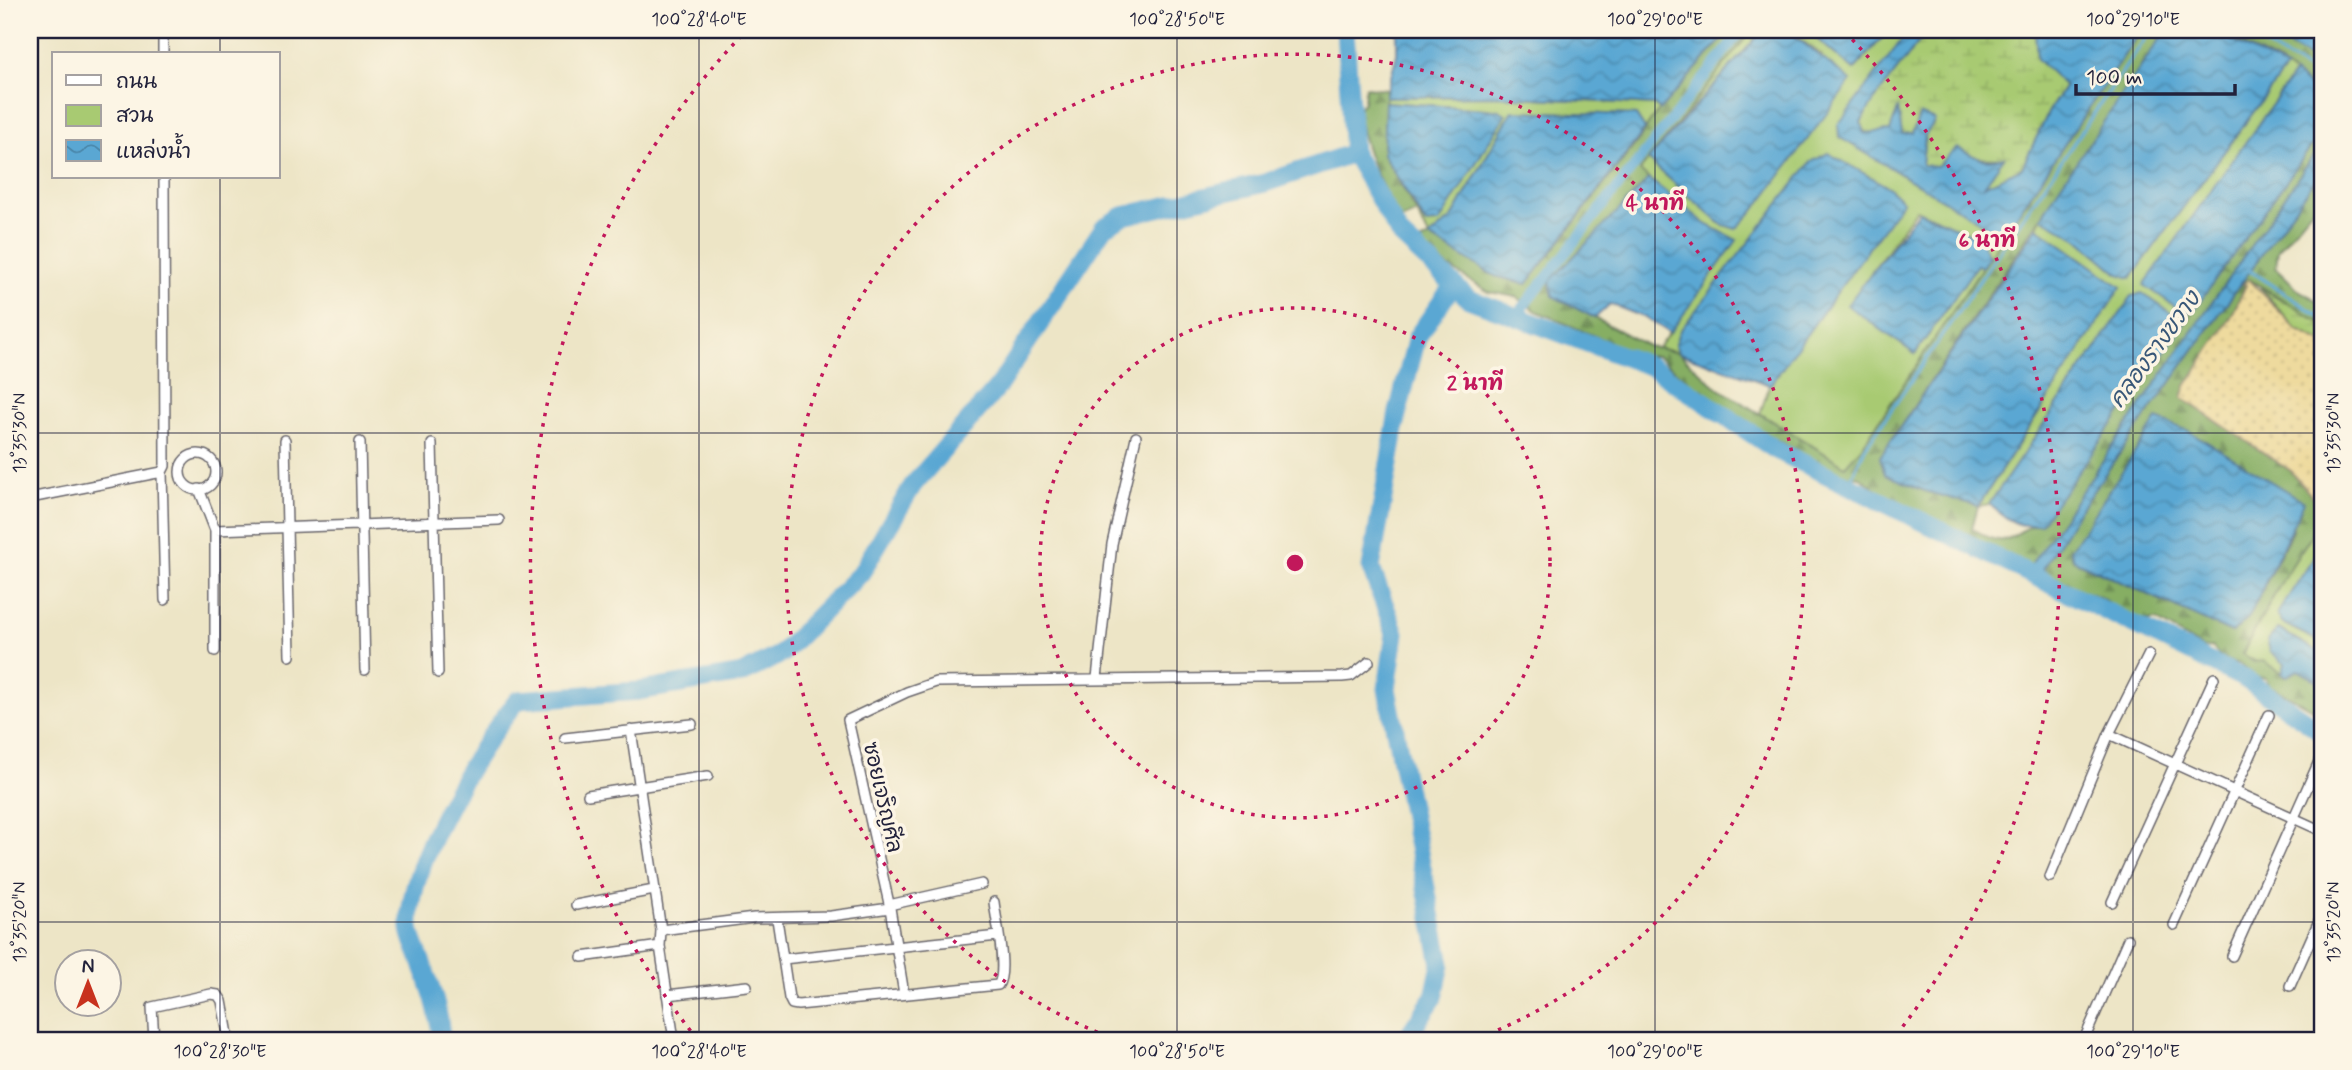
<svg xmlns="http://www.w3.org/2000/svg" width="2352" height="1070" viewBox="0 0 2352 1070" font-family="Mynerve,'Playpen Sans Thai',sans-serif">
<style>
.green{fill:#a8ca72;stroke:#657656;stroke-width:2}
.forest{fill:url(#forest-firs);stroke:#546850;stroke-width:2;fill-rule:evenodd}
.wetland{fill:url(#wetland-marsh);stroke:#657656;stroke-width:2}
.sand{fill:url(#sand-dots);stroke:#887e6c;stroke-width:2}
.water{fill:url(#water-waves);stroke:#3e6487;stroke-width:2}
.lines{fill:none;stroke-linecap:round;stroke-linejoin:round}
.stream{stroke:#5aa7d3;stroke-width:3.5}
.canal{stroke:#5aa7d3;stroke-width:10}
.river{stroke:#5aa7d3;stroke-width:19}
.street-casing{stroke:#69666c;stroke-width:12}
.street{stroke:#fff;stroke-width:9}
.ticks{fill:none;stroke:#22223b;stroke-width:2;stroke-opacity:0.45}
.ring{fill:none;stroke:#c2185b;stroke-width:3.5;stroke-dasharray:3.5 7}
.labels{text-anchor:middle;stroke-width:7;stroke-linejoin:round;paint-order:stroke}
.street-label{font-size:21px;fill:#22223b;stroke:#fcf5e5}
.water-label{font-size:23px;font-style:italic;fill:#385778;stroke:#fcf5e5}
.centre{fill:#c2185b;stroke:#fcf5e5;stroke-width:3.5}
.ring-label{font-size:21px;text-anchor:middle;font-weight:bold;fill:#c2185b;stroke:#fcf5e5;stroke-width:7;stroke-linejoin:round;paint-order:stroke}
.neatline{fill:none;stroke:#22223b;stroke-width:2.5}
.ticks-label{font-size:18px;text-anchor:middle;fill:#22223b}
</style>
<defs>
<pattern id="forest-firs" width="22" height="20" patternUnits="userSpaceOnUse" patternTransform="scale(1.75)"><rect width="22" height="20" fill="#86ae64"/><path d="M5 1l3.5 6h-7zM16 11l3.5 6h-7z" fill="#6d8d54"/></pattern>
<pattern id="wetland-marsh" width="20" height="14" patternUnits="userSpaceOnUse" patternTransform="scale(1.75)"><rect width="20" height="14" fill="#a8ca72"/><path d="M1 5h8M5 5V1M11 12h8M15 12V8" fill="none" stroke="#90ad64"/></pattern>
<pattern id="sand-dots" width="8" height="8" patternUnits="userSpaceOnUse" patternTransform="scale(1.75)"><rect width="8" height="8" fill="#eeda9e"/><path d="M2 2h.1M6 6h.1" fill="none" stroke="#ccbb89" stroke-width="1.8" stroke-linecap="round"/></pattern>
<pattern id="water-waves" width="16" height="10" patternUnits="userSpaceOnUse" patternTransform="scale(1.75)"><rect width="16" height="10" fill="#5aa7d3"/><path d="M0 5q4-4 8 0t8 0" fill="none" stroke="#4a88ac"/></pattern>
</defs>
<rect width="100%" height="100%" fill="#fcf5e5"/>
<filter id="ink" filterUnits="userSpaceOnUse"><feTurbulence type="fractalNoise" baseFrequency=".0143" numOctaves="2"/><feDisplacementMap in="SourceGraphic" scale="14" xChannelSelector="R" yChannelSelector="G"/><feConvolveMatrix kernelMatrix="1 2 1 2 8 2 1 2 1" color-interpolation-filters="sRGB"/></filter>
<filter id="wash" filterUnits="userSpaceOnUse"><feTurbulence type="fractalNoise" baseFrequency=".00686" numOctaves="4" result="noise"/><feDisplacementMap in="SourceGraphic" scale="28" xChannelSelector="R" yChannelSelector="G"/><feGaussianBlur stdDeviation="1.57" result="paint"/><feColorMatrix in="noise" values="0 0 0 0 0 0 0 0 0 0 0 0 0 0 0 0 0 1.4 0 .05"/><feComposite in="paint" operator="in"/></filter>
<g filter="url(#wash)">
<rect width="100%" height="100%" fill="#ede5c6"/>
<path class="green" d="M1533,30H1730L1723,38L1715,33L1707,37L1598,35Z
M1752,30H1763L1660,146Z
M1787,30H1806L1854,70L1889,30H1911L1839,137L2003,236L1989,257L1980,238L1916,209L1848,305L1915,354L1977,264L1982,267L1861,448L1845,466L1760,413L1770,385L1903,201L1888,187L1828,153L1675,345L1679,353L1658,348L1736,240L1706,224L1639,171L1648,160L1721,224L1822,55Z
M2286,68L2294,74L2145,285L2185,313L2194,310L2185,323L2142,293L2132,296L1989,504L1978,506L2121,287L2037,227L2041,218L2078,239L2119,274L2131,278Z
M1499,96L1654,105L1660,110L1645,129L1636,115L1512,111L1452,218L1429,237L1417,213L1426,223L1499,110L1385,102V97Z
M2322,518V545L2277,614L2282,623L2322,643V654L2279,629L2271,651L2286,664L2282,673C2268,664 2255,663 2242,654L2282,581Z"/>
<path class="forest" d="M1730,30H1752L1640,171L1649,179L1550,282L1553,296L1648,346L1679,353L1718,388L1845,466L1861,448L2141,30H2166L1880,457L1885,474L1925,491L1978,506L1972,528C2012,554 2005,532 2041,523L2322,131V143L2030,567L2023,566L1889,499L1860,477L1841,475L1757,429L1698,389L1657,356H1641L1536,311L1517,297L1489,292L1448,267L1418,243L1429,237L1495,276L1527,284L1641,137L1651,120Z
M2211,30H2261L2322,65V86L2314,90L2281,64Z
M1365,87L1386,89L1383,154L1417,213L1401,220C1379,184 1364,152 1357,110L1364,102Z
M2322,170V197L2278,250L2276,268L2300,291L2322,303V324L2249,279L2231,317L2186,386L2182,398L2291,471L2322,505V518L2282,581L2242,654L2254,662L2264,661L2287,676L2298,670L2322,683V714L2268,685L2266,678L2256,677L2240,664L2223,660L2212,647L2203,648L2156,620C2144,622 2128,621 2118,614C2114,610 2112,604 2107,601C2090,588 2056,593 2043,569L2078,512ZM2293,529L2249,617L2232,633L2073,560L2070,550Z"/>
<path class="wetland" d="M1928,30H2035L2037,59L2065,85L2049,111L2022,168L1983,187L2003,159L1972,158L1936,166L1922,165L1925,136L1935,120L1912,133L1902,134L1898,110L1890,131L1865,134L1861,122L1877,96Z
M2260,287L2322,324V342L2297,330Z"/>
<path class="sand" d="M2249,279L2297,330L2322,342V483L2318,504L2291,471L2182,398L2186,386L2231,317L2246,285L2243,284Z"/>
<path class="water" d="M1397,30C1501,30 1603,35 1706,37L1715,33L1723,38L1660,110L1654,105L1499,96L1385,97L1397,54Z
M1763,30H1787L1851,81L1757,207L1736,229L1721,224L1648,160Z
M1806,30H1889L1854,70Z
M1909,30H1928L1877,96L1861,122L1864,133L1890,131L1898,108L1902,134L1912,133L1920,114L1935,120L1925,136L1922,165L1937,166L1957,148C1978,156 1976,163 2004,158L1984,186L2022,168L2049,111L2065,86L2037,59L2035,30H2141L2003,236L1839,137L1838,125Z
M2166,30H2211L2286,68L2131,278L2119,274L2078,239L2041,218L2058,189Z
M2261,30H2322V65Z
M2294,74L2314,90V95L2322,104V131L2194,310L2185,313L2144,285Z
M1385,102L1499,110L1506,114L1439,223L1426,224L1383,154Z
M1512,111L1636,115L1645,129L1527,284L1495,276L1429,237L1452,218Z
M2322,143V170L2078,512L2043,569L2046,575L2023,566H2030Z
M1828,153L1888,187L1903,201L1770,385L1679,353L1675,345L1679,332L1811,162Z
M1649,179L1706,224L1737,240L1670,333L1646,318L1610,304L1595,318L1553,296L1550,281Z
M1919,211L1980,238L1989,257L1982,267L1977,265L1915,354L1847,305Z
M2037,227L2121,287L1978,506L1925,491L1885,474L1880,457Z
M2142,293L2185,323L2041,524C2018,529 2006,519 1989,504L2132,296Z
M2157,419L2189,431L2304,502L2249,617L2232,633L2074,560L2070,550Z
M2322,545V643L2282,623L2277,614Z
M2278,629L2322,654V683L2298,670L2287,676L2282,673L2285,664L2270,651L2267,640Z"/>
<g class="lines">
<path class="stream" d="M2238,30L2322,78
M2248,269L2322,318
M1848,485L1865,448L2151,30"/>
<path class="canal" d="M1516,316L1742,30"/>
<path class="river" d="M1345,30L1353,153L1400,235L1469,299L1652,367L1776,450L2245,679L2322,732
M441,1040C440,1011 430,985 420,958C417,949 411,938 410,928C406,865 478,747 518,700L639,691L742,674L781,654L861,573L913,485L997,388L1104,227L1123,216L1265,183L1353,153
M1405,1040L1434,997L1441,964L1387,689L1395,633L1371,568L1398,412L1417,337L1454,284"/>
</g>
</g>
<g filter="url(#ink)">
<g class="lines">
<defs>
<path id="street" d="M163,30V54
M285,440L290,656
M360,442L365,670
M432,444L438,673
M180 472a18 18 0 1 1 36 0a18 18 0 1 1-36 0Z
M162,472L165,600
M199,489L215,530V651
M30,498L162,472L165,466L164,177
M215,530L499,520
M2149,654L2109,734L2322,831
M1097,678L1112,544L1136,437
M631,730L661,930
M565,738L692,724
M588,795L708,776
M2050,877L2109,734
M2112,902L2214,678
M576,905L654,890
M889,905L982,884
M777,919L789,998L792,1004L798,1005L998,985C1008,972 996,920 994,902
M2174,925L2269,715
M2232,956L2321,757
M582,957L660,946
M783,959L998,936
M2290,986L2322,914
M904,994L890,908L848,720L907,692L936,682L1342,677L1351,676L1369,662
M667,995L747,986
M154,1040L152,1007L211,994L218,995L222,1001L229,1040
M674,1040L660,946L661,930L754,918L831,916L890,908
M2084,1040L2128,939"/>
</defs>
<use href="#street" class="street-casing"/>
<use href="#street" class="street"/>
</g>
</g>
<path class="ticks" d="M220,30V54M699,30V1040M1177,30V1040M1655,30V1040M2133,30V1040M220,177V1040M30,433H2322M30,922H2322"/>
<g class="ring">
<circle cx="1295" cy="563" r="255"/>
<path d="M1117 1040A509 509 0 1 1 1473 1040"/>
<path d="M697 1039A764 764 0 0 1 745 32M1845 32A764 764 0 0 1 1893 1039"/>
</g>
<g class="labels">
<g class="street-label">
<text transform="translate(883 797) rotate(77)" y="7">ซอยเจริญศีล</text>
</g>
<g class="water-label">
<text transform="translate(2154 349) rotate(-54)" y="8">คลองรางขวาง</text>
</g>
</g>
<circle cx="1295" cy="563" r="10" class="centre"/>
<g class="ring-label">
<text x="1655" y="210">4 นาที</text>
<text x="1987" y="247">6 นาที</text>
<text x="1475" y="390">2 นาที</text>
</g>
<rect width="2352" height="1070" fill="none" stroke="#fcf5e5" stroke-width="77"/>
<rect x="52" y="52" width="228" height="126" fill="#fcf5e5" stroke="#a5a1a1" stroke-width="2"/>
<rect x="66" y="75" width="35" height="10" fill="#ffffff" stroke="#a5a1a1" stroke-width="2"/>
<text x="116" y="88" font-size="21" fill="#22223b">ถนน</text>
<rect x="66" y="105" width="35" height="21" fill="#a8ca72" stroke="#a5a1a1" stroke-width="2"/>
<text x="116" y="122" font-size="21" fill="#22223b">สวน</text>
<rect x="66" y="140" width="35" height="21" fill="url(#water-waves)" stroke="#a5a1a1" stroke-width="2"/>
<text x="116" y="158" font-size="21" fill="#22223b">แหล่งน้ำ</text>
<g transform="translate(88 983)"><circle r="33" fill="#fcf5e5" stroke="#a5a1a1" stroke-width="2"/>
<path d="M0-5L12 26L0 18L-12 26Z" fill="#c8321e"/>
<text y="-10" font-size="19" font-weight="bold" text-anchor="middle" fill="#22223b">N</text>
</g>
<path d="M2076 84v10h159v-10" fill="none" stroke="#22223b" stroke-width="3.5"/>
<text x="2086" y="84" font-size="21" fill="#22223b" stroke="#fcf5e5" stroke-width="5" paint-order="stroke">100 m</text>
<rect x="38" y="38" width="2276" height="994" class="neatline"/>
<g class="ticks-label">
<text x="699" y="25">100°28'40"E</text>
<text x="1177" y="25">100°28'50"E</text>
<text x="1655" y="25">100°29'00"E</text>
<text x="2133" y="25">100°29'10"E</text>
<text transform="translate(19 433) rotate(-90)" y="6">13°35'30"N</text>
<text transform="translate(2333 433) rotate(-90)" y="6">13°35'30"N</text>
<text transform="translate(19 922) rotate(-90)" y="6">13°35'20"N</text>
<text transform="translate(2333 922) rotate(-90)" y="6">13°35'20"N</text>
<text x="220" y="1057">100°28'30"E</text>
<text x="699" y="1057">100°28'40"E</text>
<text x="1177" y="1057">100°28'50"E</text>
<text x="1655" y="1057">100°29'00"E</text>
<text x="2133" y="1057">100°29'10"E</text>
</g>
</svg>
